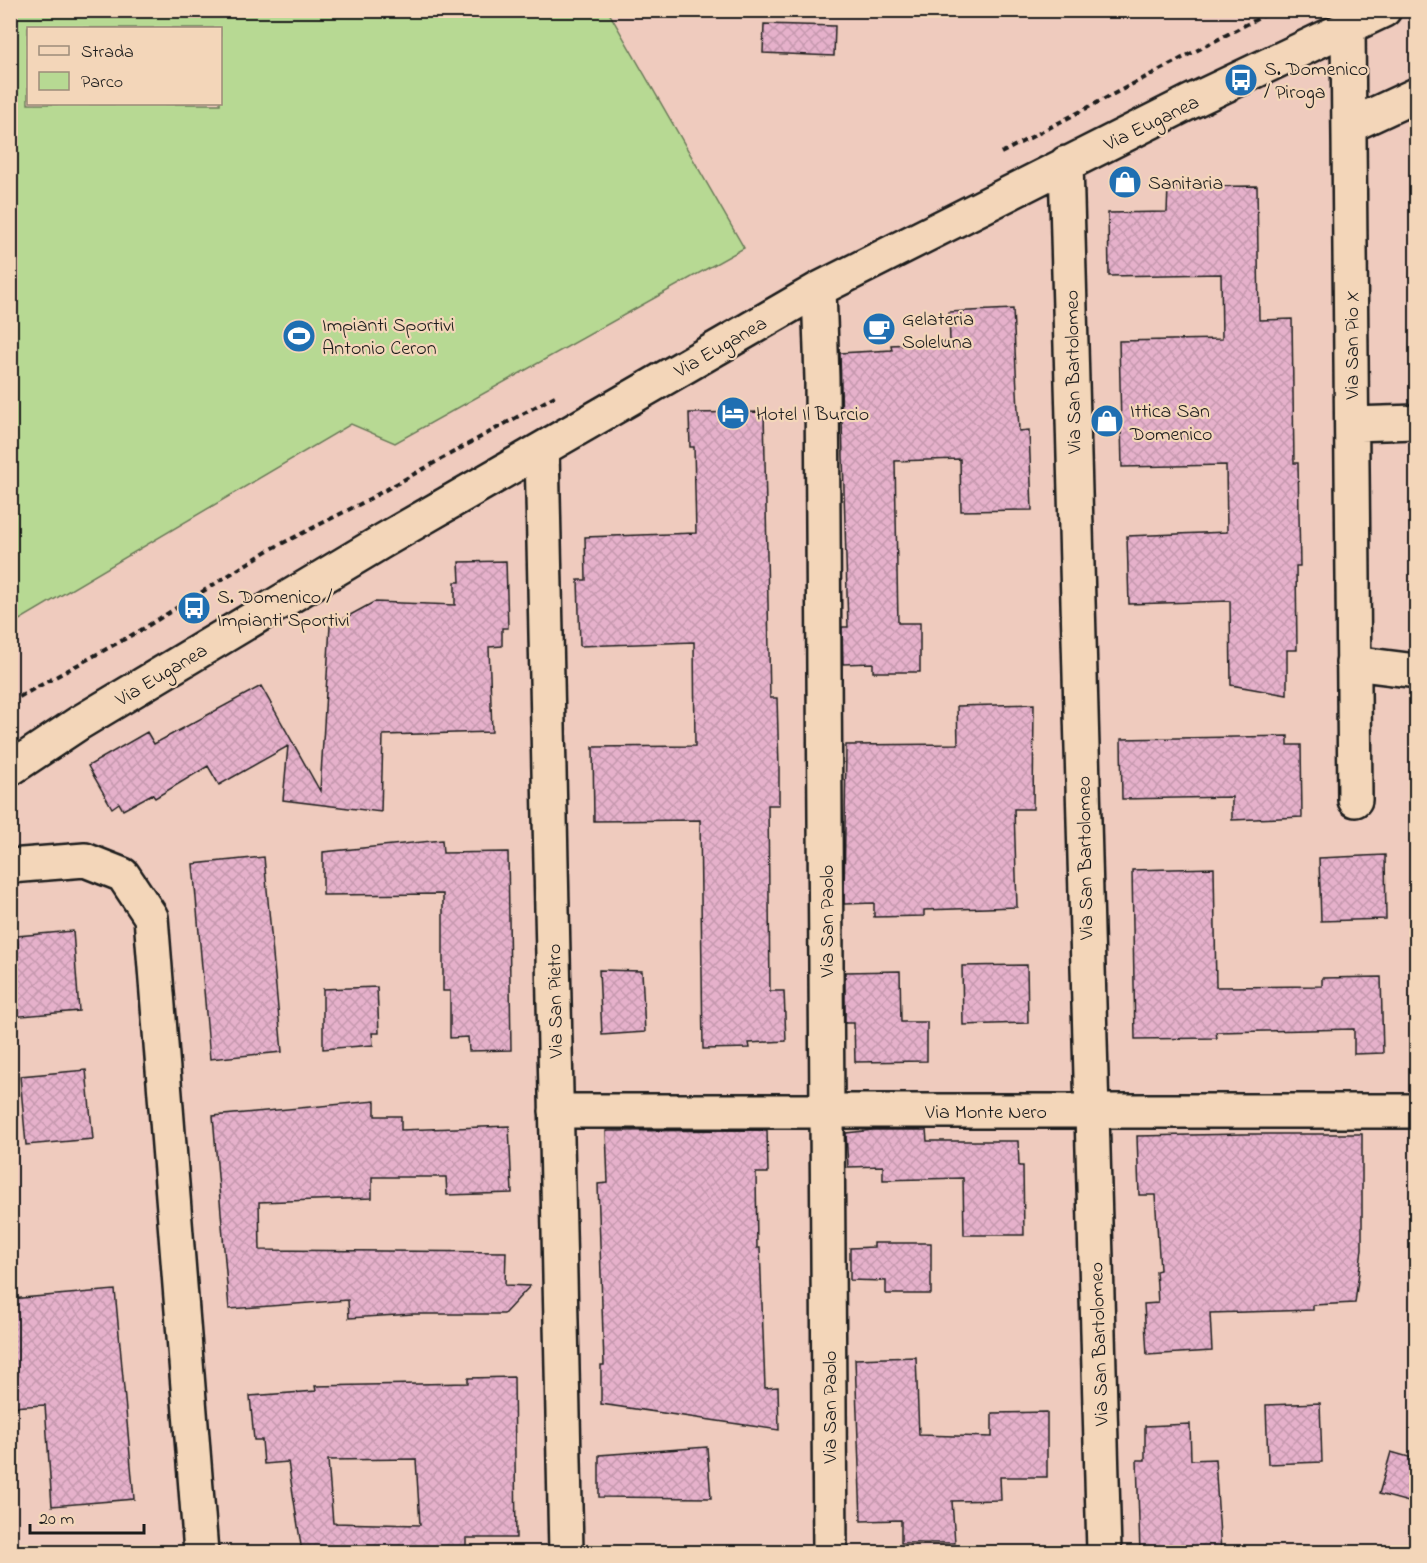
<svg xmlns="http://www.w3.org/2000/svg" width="1427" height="1563" viewBox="0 0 1427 1563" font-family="'Indie Flower',sans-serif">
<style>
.green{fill:#b7d993;stroke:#6a7a58;stroke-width:1.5;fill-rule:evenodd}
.building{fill:url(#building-cross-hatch);stroke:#1c1c1c;stroke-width:1.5;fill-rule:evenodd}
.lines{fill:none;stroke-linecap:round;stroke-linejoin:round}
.minor-casing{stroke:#1c1c1c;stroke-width:38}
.path{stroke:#1c1c1c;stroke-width:4;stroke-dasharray:6 4.5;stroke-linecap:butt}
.minor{stroke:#f3d6b9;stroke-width:33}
.labels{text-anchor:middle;stroke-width:4.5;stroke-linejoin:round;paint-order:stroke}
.poi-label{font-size:20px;fill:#1c1c1c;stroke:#f3d6b9;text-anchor:start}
.street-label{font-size:20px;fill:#1c1c1c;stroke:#f3d6b9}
</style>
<defs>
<pattern id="building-cross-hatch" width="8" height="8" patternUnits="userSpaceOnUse" patternTransform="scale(1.5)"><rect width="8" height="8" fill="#e6b1cb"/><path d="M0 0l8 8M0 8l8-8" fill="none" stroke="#c598ae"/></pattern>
</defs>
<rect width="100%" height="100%" fill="#efcbbe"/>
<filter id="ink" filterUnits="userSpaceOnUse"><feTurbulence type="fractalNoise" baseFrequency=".0167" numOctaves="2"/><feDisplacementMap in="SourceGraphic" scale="12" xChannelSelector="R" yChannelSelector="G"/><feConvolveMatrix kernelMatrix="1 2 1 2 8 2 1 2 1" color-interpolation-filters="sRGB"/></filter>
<g filter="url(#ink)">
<path class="green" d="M10,11H608L744,248L395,443L351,424L11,625ZM28,28H220V104H28Z"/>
<path class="building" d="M764,24L835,26L834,56L763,53Z
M1257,186L1259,320L1292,319L1294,463H1298L1300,566H1296L1297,650H1287V695L1231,685L1230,601L1129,604L1127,536L1227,532L1226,465L1122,467L1119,341L1222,339L1221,274L1109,276L1108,213L1167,212L1168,187Z
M1013,309L1019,431L1029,430L1032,510L961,511L960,459L895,461L898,623H920V672H873V663L843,664L842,627H848L840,353L892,350L891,345L950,342L949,312Z
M764,412L770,698H777L779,768V805H768L770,991H784L786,1041L749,1043L750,1048L703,1049L700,820L594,821L593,747L695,746L694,642L580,646L578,580H586L585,537L696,533L694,447H690L689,413Z
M506,561L508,628H502V646L489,647L492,732L383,735L381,812L283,800L288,746L219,785L208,766L155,798L152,794L123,810L119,803L112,808L88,766L147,732L154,744L261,686L320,791L330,626L374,602L455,605V582H460L459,562Z
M1034,704L1033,809H1014L1017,907L924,910V916L874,917V903L844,904L846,745L958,744L957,706Z
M1288,736V745H1301L1302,817L1232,820V797L1122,799L1121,739Z
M442,840L443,853L508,852L511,1050L469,1051L468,1037L450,1038V991H443V894L323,895V852Z
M1385,855L1386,919L1321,921L1319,858Z
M264,857L282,1052L210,1059L193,864Z
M1214,868L1216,987L1322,986V978L1381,977L1383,1053L1354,1054V1029L1216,1032L1217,1038L1135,1039L1132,870Z
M73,931L79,1011L10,1017V949L18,948L17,936Z
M1027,965L1028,1023L963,1025L962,966Z
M599,970L642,971L645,1032L602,1035Z
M900,971L901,1022H927V1061L855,1062L854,1023H845V972Z
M377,987L379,1033H372L373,1045L323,1049V989Z
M86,1070L93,1139L26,1145L20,1076Z
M375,1101V1116H401V1130L509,1126L512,1193L447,1195L446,1177H372V1198L259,1202L260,1250L506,1252L505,1285L530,1286L504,1314H413L349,1318L348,1300L229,1309L213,1116Z
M767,1130L768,1173H756L757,1248H760L765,1388L778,1387L779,1430L601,1404V1365H604L598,1184L608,1183L606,1131Z
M873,1130H926L927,1141H1018L1019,1166H1023L1024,1235H964L963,1178L883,1180V1166L848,1167L846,1133Z
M1243,1134H1362V1249L1355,1303L1313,1305V1310L1210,1313L1212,1351L1147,1355L1144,1304L1158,1303L1156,1271L1160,1270L1155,1195H1139L1137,1136Z
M874,1243H931V1294H886V1281L850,1280V1248L874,1247Z
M115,1290L134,1499L52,1506L45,1405L10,1407V1299Z
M916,1357L919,1435L992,1437V1413L1047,1412V1477H1000L1001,1500L952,1501L955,1543H901V1520L861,1521L855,1359Z
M514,1377L516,1538H466V1552H302L288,1462L264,1464L262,1440H254L250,1396L316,1391L315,1386L468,1383V1378ZM416,1459L420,1525L333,1523L328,1460Z
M1320,1403L1322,1462L1268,1464L1266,1405Z
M1190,1424L1191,1460L1215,1459L1221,1552H1140L1137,1460H1145V1426Z
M707,1447L711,1498L599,1497V1455Z
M1391,1452L1416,1459V1504L1379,1494Z"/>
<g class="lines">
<defs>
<path id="minor" d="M1348,27L1355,800
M1349,126L1416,95
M1066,163L1104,1552
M819,289L822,379L830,1552
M1352,424L1416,422
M542,450L566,1552
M1353,663L1416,671
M10,769L79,723L381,542L819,289L1188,103L1384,10
M10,866L85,860L123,875L151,917L201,1552
M556,1111H1416"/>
</defs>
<use href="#minor" class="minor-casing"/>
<path class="path" d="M1001,153L1274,10
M10,702L141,630L269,550L360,504L555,396"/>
<use href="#minor" class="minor"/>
</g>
</g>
<defs>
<symbol id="bus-disc" viewBox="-11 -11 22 22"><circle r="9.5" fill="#1f6fb2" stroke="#f3d6b9"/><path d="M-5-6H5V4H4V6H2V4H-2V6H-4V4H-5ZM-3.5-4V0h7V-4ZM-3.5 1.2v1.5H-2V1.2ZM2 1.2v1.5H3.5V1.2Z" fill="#fff"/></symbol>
<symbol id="shop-disc" viewBox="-11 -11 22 22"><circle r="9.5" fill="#1f6fb2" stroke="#f3d6b9"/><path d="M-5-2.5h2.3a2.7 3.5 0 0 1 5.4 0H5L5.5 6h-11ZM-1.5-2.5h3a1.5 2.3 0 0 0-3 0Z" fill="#fff"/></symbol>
<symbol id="cafe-disc" viewBox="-11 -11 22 22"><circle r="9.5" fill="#1f6fb2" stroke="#f3d6b9"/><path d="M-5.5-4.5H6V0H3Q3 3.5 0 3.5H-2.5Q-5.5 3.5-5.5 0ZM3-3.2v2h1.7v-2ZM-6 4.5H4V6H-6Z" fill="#fff"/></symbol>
<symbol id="stadium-disc" viewBox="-11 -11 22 22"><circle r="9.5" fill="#1f6fb2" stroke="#f3d6b9"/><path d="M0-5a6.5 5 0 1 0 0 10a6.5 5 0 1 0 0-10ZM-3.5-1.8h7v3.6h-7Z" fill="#fff"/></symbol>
<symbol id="hotel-disc" viewBox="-11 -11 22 22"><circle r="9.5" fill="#1f6fb2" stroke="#f3d6b9"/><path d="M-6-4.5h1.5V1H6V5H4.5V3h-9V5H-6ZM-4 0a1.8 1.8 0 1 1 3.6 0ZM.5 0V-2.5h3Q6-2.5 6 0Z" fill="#fff"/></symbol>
</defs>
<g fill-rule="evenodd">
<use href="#bus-disc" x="1222" y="61" width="38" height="38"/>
<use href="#shop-disc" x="1106" y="163" width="38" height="38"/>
<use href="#cafe-disc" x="860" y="310" width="38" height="38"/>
<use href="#stadium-disc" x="280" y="317" width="38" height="38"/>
<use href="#hotel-disc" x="714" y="394" width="38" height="38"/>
<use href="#shop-disc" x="1088" y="402" width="38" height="38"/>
<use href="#bus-disc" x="175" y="589" width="38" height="38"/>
</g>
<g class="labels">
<g class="poi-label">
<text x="1264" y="75">S. Domenico<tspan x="1264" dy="23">/ Piroga</tspan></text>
<text x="1148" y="189">Sanitaria</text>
<text x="902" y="325">Gelateria<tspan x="902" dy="23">Soleluna</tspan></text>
<text x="322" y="331">Impianti Sportivi<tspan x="322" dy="23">Antonio Ceron</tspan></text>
<text x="1130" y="417">Ittica San<tspan x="1130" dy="23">Domenico</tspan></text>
<text x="756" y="420">Hotel Il Burcio</text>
<text x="217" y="603">S. Domenico /<tspan x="217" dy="23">Impianti Sportivi</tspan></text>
</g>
<g class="street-label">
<text transform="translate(1151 122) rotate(-26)" y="7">Via Euganea</text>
<text transform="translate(1351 345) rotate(-90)" y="7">Via San Pio X</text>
<text transform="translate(720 346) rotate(-30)" y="7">Via Euganea</text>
<text transform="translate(1072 372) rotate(-91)" y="7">Via San Bartolomeo</text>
<text transform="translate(161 674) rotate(-31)" y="7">Via Euganea</text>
<text transform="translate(1084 858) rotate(-91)" y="7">Via San Bartolomeo</text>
<text transform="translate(826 921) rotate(-90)" y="7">Via San Paolo</text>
<text transform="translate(554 1001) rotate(-91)" y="7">Via San Pietro</text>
<text x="986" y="1118">Via Monte Nero</text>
<text transform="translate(1098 1344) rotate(-92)" y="7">Via San Bartolomeo</text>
<text transform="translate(829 1407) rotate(-90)" y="7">Via San Paolo</text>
</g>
</g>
<rect width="1427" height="1563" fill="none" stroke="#f3d6b9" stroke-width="36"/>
<rect x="18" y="18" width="1391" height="1527" fill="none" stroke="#1c1c1c" stroke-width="2" filter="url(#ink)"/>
<rect x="27" y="27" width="195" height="78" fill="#f3d6b9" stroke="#9d8c7a" stroke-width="1.5"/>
<rect x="39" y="46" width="30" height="9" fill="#f3d6b9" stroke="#9d8c7a" stroke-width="1.5"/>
<text x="81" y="57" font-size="18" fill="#1c1c1c">Strada</text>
<rect x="39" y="72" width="30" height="18" fill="#b7d993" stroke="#9d8c7a" stroke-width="1.5"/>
<text x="81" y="87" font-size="18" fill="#1c1c1c">Parco</text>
<path d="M30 1524v9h114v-9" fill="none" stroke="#1c1c1c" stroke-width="3"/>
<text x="39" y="1524" font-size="18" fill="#1c1c1c" stroke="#f3d6b9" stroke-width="4.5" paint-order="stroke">20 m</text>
</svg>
